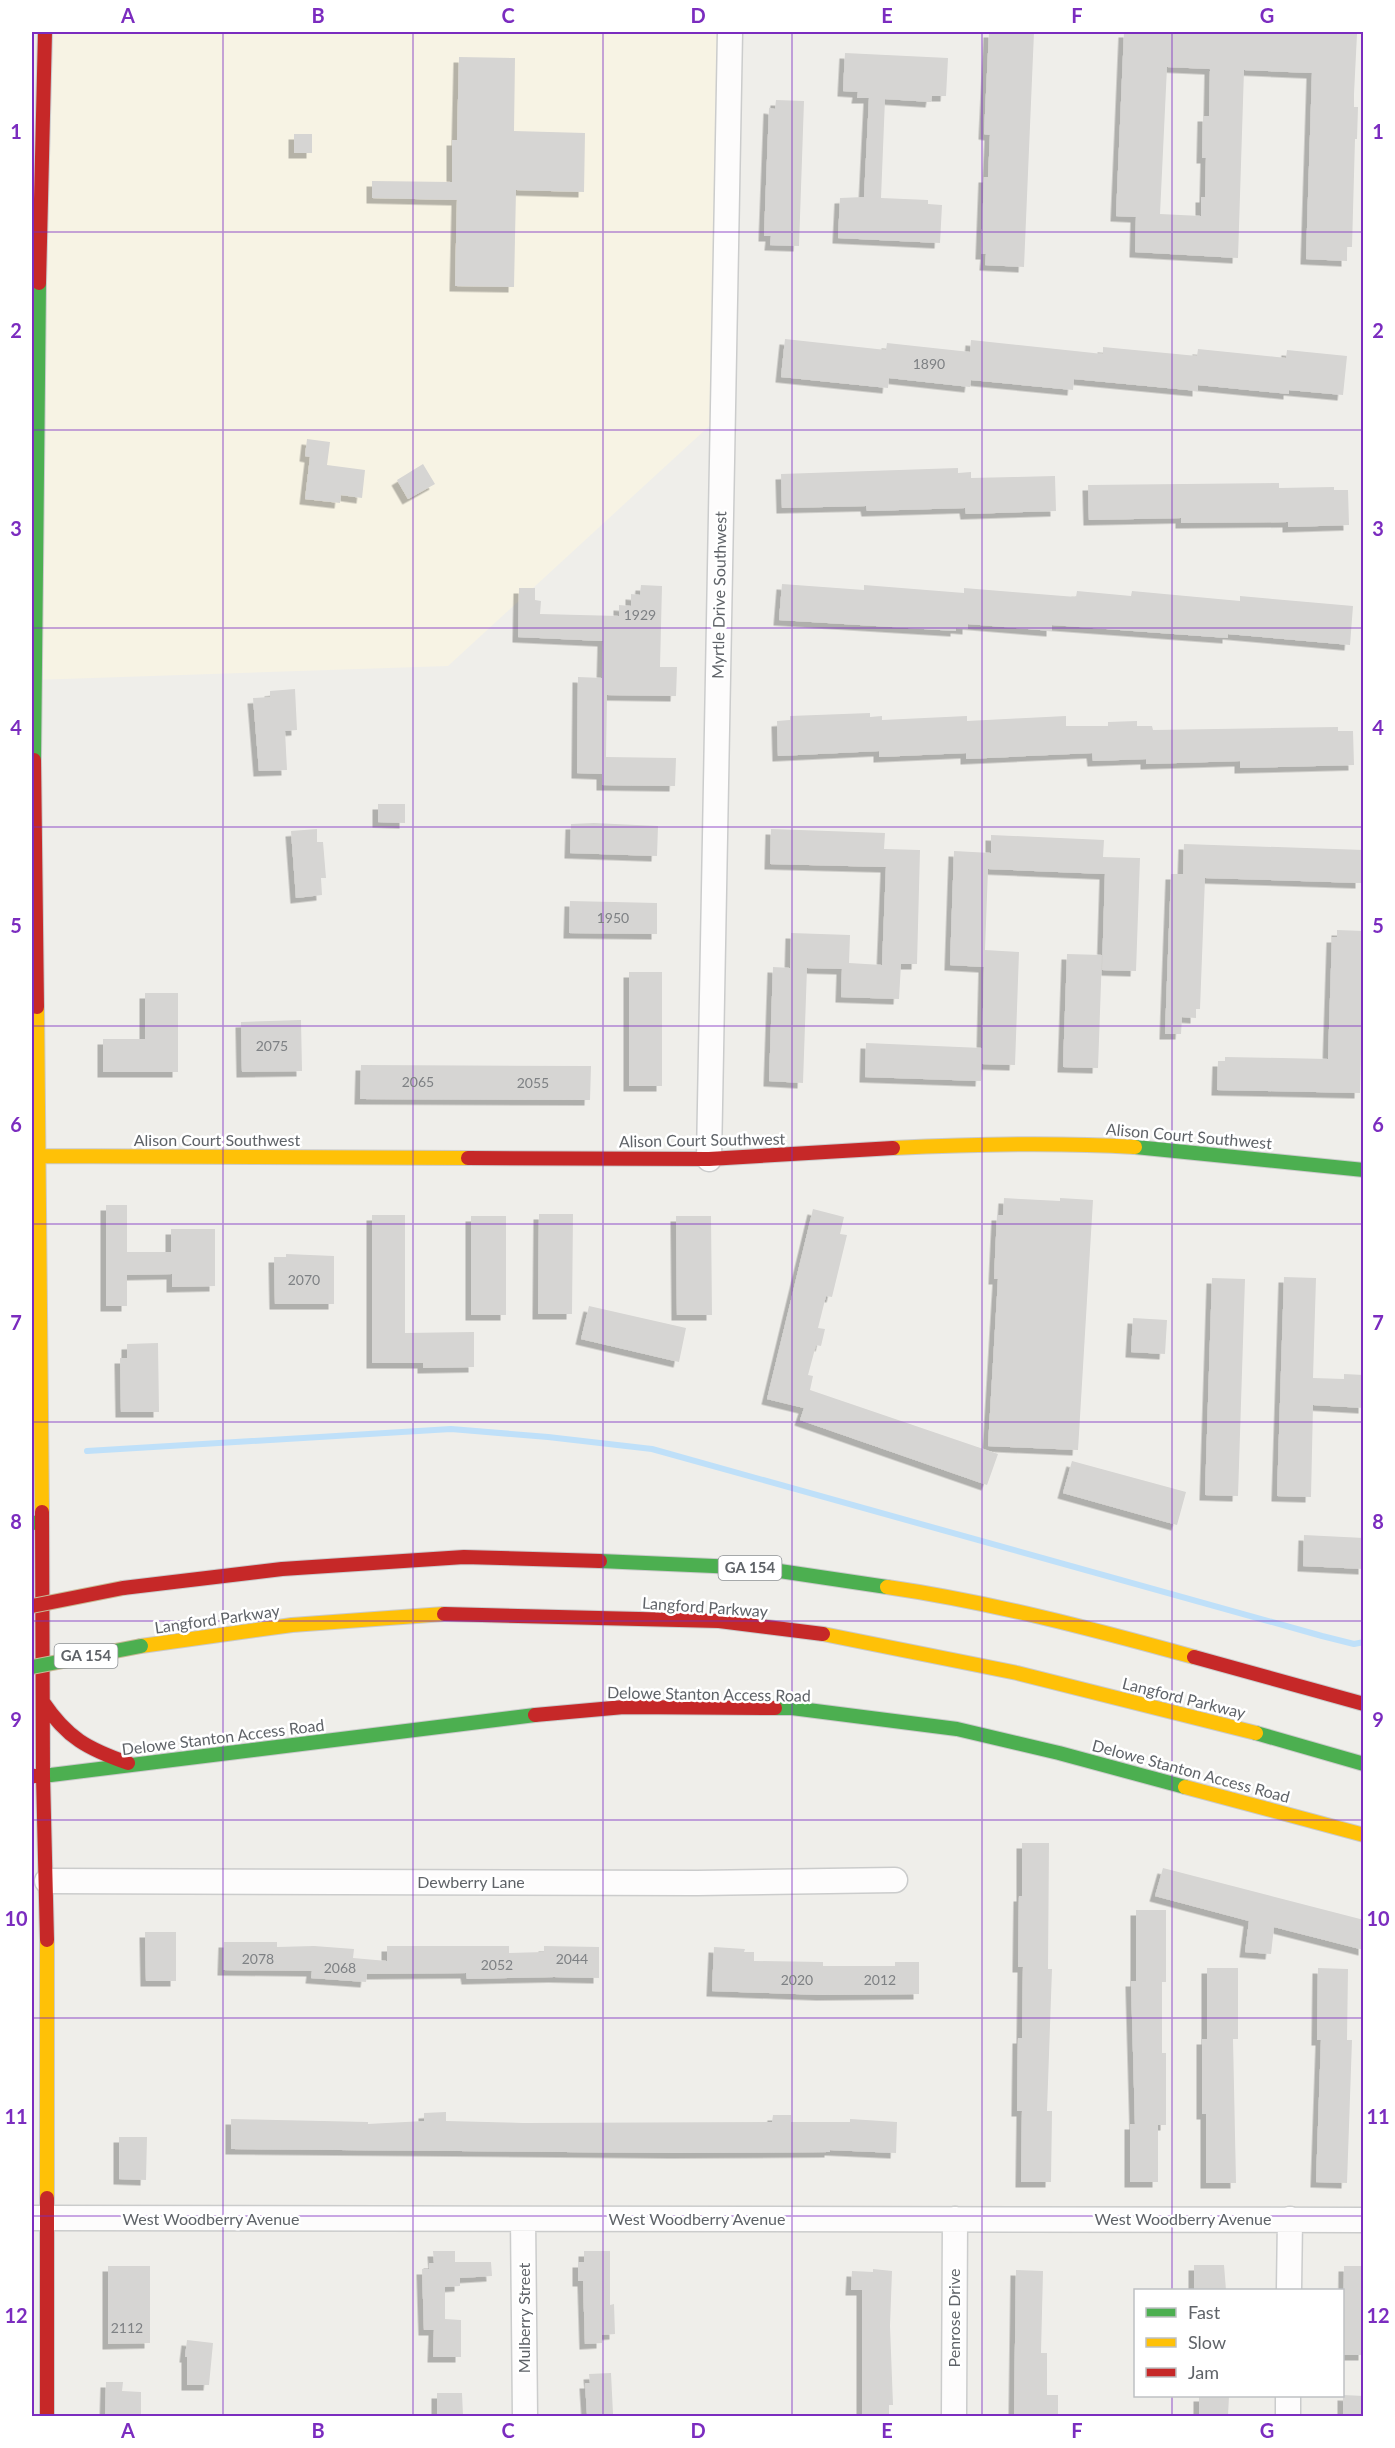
<svg xmlns="http://www.w3.org/2000/svg" width="1395" height="2448" viewBox="0 0 1395 2448" font-family="Lato,sans-serif">
<style>
.commercial{fill:#f7f3e4}
.lines{fill:none;stroke-linecap:round;stroke-linejoin:round}
.stream{stroke:#bfe0f9;stroke-width:6}
.building{fill:#d6d5d3;fill-rule:evenodd;filter:url(#shadow)}
.street-casing{stroke:#cbcccc;stroke-width:27}
.fast-casing{stroke:#cacacb;stroke-width:16}
.slow-casing{stroke:#cacacb;stroke-width:16}
.jam-casing{stroke:#cacacb;stroke-width:16}
.street{stroke:#fdfcfc;stroke-width:24}
.fast{stroke:#4caf50;stroke-width:14}
.slow{stroke:#ffc107;stroke-width:14}
.jam{stroke:#c62828;stroke-width:14}
.fast-bridge-casing{stroke:#c8b996;stroke-width:16;stroke-linecap:butt}
.jam-bridge-casing{stroke:#c8b996;stroke-width:16;stroke-linecap:butt}
.fast-bridge{stroke:#4caf50;stroke-width:14}
.jam-bridge{stroke:#c62828;stroke-width:14}
.grid{fill:none;stroke:#7b2cbf;stroke-width:1.5;stroke-opacity:0.55}
.labels{text-anchor:middle;stroke-width:5;stroke-linejoin:round;paint-order:stroke}
.number-label{font-size:14px;fill:#7e8184}
.shield{fill:#fff;stroke:#8f9295;stroke-width:1.5}
.shield-label{font-size:15px;font-weight:bold;fill:#5f6368}
.street-label{font-size:16px;fill:#5f6368;stroke:#fff}
.neatline{fill:none;stroke:#7b2cbf;stroke-width:2}
.grid-label{font-size:20px;text-anchor:middle;font-weight:bold;fill:#7b2cbf}
</style>
<defs>
<filter id="shadow"><feDropShadow dx="-5.5" dy="5.5" stdDeviation="0" flood-color="#0004"/></filter>
</defs>
<rect width="100%" height="100%" fill="#efeeea"/>
<path class="commercial" d="M54,32H720L718,418L448,666L33,680Z"/>
<g class="lines">
<path class="stream" d="M87,1451L451,1429L548,1437L652,1449L1322,1636L1354,1644L1364,1642"/>
</g>
<path class="building" d="M989,32H1034L1024,267L985,265L986,254H981L984,177H988L990,135L984,134Z
M1124,32H1342V34H1357L1354,94V107H1358L1357,139H1355L1352,247H1347V261L1306,259L1312,73L1244,70L1238,258L1135,252L1136,217L1116,216ZM1167,67L1210,69L1209,116H1203L1202,158H1206L1205,197H1201V216L1160,214Z
M845,53L948,58L946,96H932L931,102L885,99L881,198L928,200V204L942,205L940,243L838,238L840,198L864,197L869,98H857L858,92L843,91Z
M459,57L515,58L514,131L585,133L584,192L516,190L514,287L455,286L457,200L372,198V181L452,182V140H457Z
M776,100L804,101L799,246L770,245L771,236H764L769,108L775,109Z
M294,134H312V153H294Z
M785,339L886,350L887,343L970,352L971,340L1103,354V347L1197,356L1198,349L1286,358L1287,350L1347,356L1343,395L1289,390V394L1198,385V391L1074,379L1073,390L971,380L970,387L889,378L888,388L781,377Z
M307,439L330,442L327,465L365,470L362,498L341,495L340,503L305,499L310,457L305,456Z
M423,464L435,484L408,499L397,480Z
M958,468V473L971,472V478L1055,476L1056,511L966,514L965,508L867,511L866,506L782,508L781,474Z
M1279,483V488L1334,487V490H1348L1349,525L1288,527V522L1181,523V518L1089,520L1088,485Z
M782,584L864,590V585L964,593V588L1076,597L1077,591L1131,596L1132,591L1240,601V596L1353,606L1350,645L1228,634V638L1052,625V631L968,624V629L956,628V631L779,620Z
M641,585L662,586L660,667H677L676,696L607,695L606,757L676,758L675,786L602,785V774L577,773L578,677L602,678L603,641L518,637L519,588H535V600L541,601L540,614L619,616V605L631,606V594L640,595Z
M295,689L297,730L285,731L287,770L259,771L253,698L270,697V691Z
M870,713V717L882,716V720L967,716V721L1066,716V726H1108V722L1137,721V726H1152L1153,730L1338,727V731H1353L1354,765L1240,768V761L1146,764V759L1093,761L1092,753L966,759V753L879,757V751L778,756L777,721L790,720V716Z
M378,804H405V823L378,822Z
M594,823L658,826L657,856L570,853L571,824Z
M317,829V842H323L326,878H321L322,895L296,898L291,831Z
M771,829L885,833L884,849L920,850L917,964H901L899,999L841,997L842,969L807,968L803,1083L769,1081L773,967L790,968L791,933L850,935L849,963L882,965L886,867L770,864Z
M991,835L1104,840L1103,857L1140,858L1136,971L1102,970L1105,874L988,869L985,950L1019,952L1015,1065L982,1064L981,1081L865,1077L866,1043L982,1048L984,967L950,965L954,851L991,853Z
M1184,844L1364,850V877H1361V883L1205,878L1200,1009H1196V1018L1182,1017L1181,1034H1165L1171,874H1183Z
M570,901L657,903V934L569,933Z
M1337,930L1364,931L1360,1093L1217,1090L1218,1061H1225V1057L1328,1059L1332,937H1337Z
M1067,954L1102,955L1098,1068L1063,1067Z
M629,972H662V1086H629Z
M145,993H178V1072H103V1039H145Z
M301,1020L302,1071L242,1072L241,1022Z
M361,1065L591,1066L590,1100L360,1099Z
M1004,1198L1060,1201V1198L1093,1200L1078,1450L988,1446L998,1279H994L997,1215H1003Z
M106,1205H127V1252H171V1229H215V1286L172,1287V1274L127,1275V1306H106Z
M813,1209L844,1217L840,1234L847,1235L832,1297L826,1296L818,1328L825,1329L821,1346L816,1345L808,1375L813,1376L810,1390L998,1454L987,1485L800,1420L804,1408L767,1399Z
M539,1214H573L572,1314H538Z
M372,1215H405V1333L474,1332V1367L423,1368V1363H372Z
M471,1216H506V1315H471Z
M676,1216H711L712,1315H677Z
M286,1254L334,1256V1304H275L274,1257H286Z
M1284,1277L1316,1278L1313,1378L1344,1379V1374L1364,1375V1408L1313,1405L1311,1497L1277,1496Z
M1212,1278L1245,1279L1238,1496L1205,1495Z
M589,1306L686,1328L679,1362L581,1339Z
M1133,1318L1167,1320L1165,1354L1131,1352Z
M158,1343L159,1412H121L120,1358H127V1344Z
M1072,1461L1186,1492L1177,1525L1063,1493Z
M1304,1535L1364,1538V1569L1303,1566Z
M1022,1843H1049L1048,1969H1052L1047,2111H1052L1051,2182H1021L1022,2111H1017L1018,2038H1022L1023,1967H1018L1019,1896H1022Z
M1163,1868L1364,1920V1950L1274,1927L1271,1954L1245,1952L1249,1921L1155,1896Z
M1136,1910H1166V1982H1162V2053H1166V2125H1158V2182H1130V2124H1135L1131,1981H1136Z
M145,1932H176V1981H146Z
M224,1942H277V1947L314,1946L354,1949L353,1958L387,1961V1946H509V1953L544,1952V1946L599,1947V1978L554,1977L467,1979L466,1973L367,1974L366,1982L311,1978L312,1971L223,1970Z
M714,1947L745,1949L744,1952H754V1961L823,1962V1966H895V1962H919V1994L822,1995L712,1991Z
M1207,1968H1238V2039H1233L1236,2183H1206V2114H1202V2039H1207Z
M1318,1968L1348,1969L1347,2040H1352L1347,2183L1316,2182L1321,2040H1317Z
M446,2112V2121L523,2123L772,2122L773,2115H791V2122H850V2119L897,2122L896,2153L830,2150V2152L675,2153L231,2149V2119L368,2122V2124L424,2121V2113Z
M119,2137H147L146,2180L119,2179Z
M433,2251H455V2262H491L492,2276L460,2278V2286L445,2287V2319L461,2320V2357H433L434,2330H424L422,2269H429V2263H434Z
M584,2251H610V2305L614,2304L615,2334L602,2335V2343L585,2344L583,2281H578V2262H584Z
M1194,2265H1224L1226,2290H1194Z
M108,2266H150V2343L108,2344Z
M1344,2266H1364V2355H1343Z
M873,2269L892,2271L890,2326L893,2405H889V2416H862V2290H851L852,2271L873,2272Z
M1016,2270L1043,2271L1041,2353H1047V2395H1058V2416H1014Z
M187,2340L213,2343L209,2385H187V2357H185Z
M611,2373L613,2414H587L585,2383H590L589,2374Z
M106,2382H123L122,2391L141,2392V2416H105Z
M437,2393H462L463,2416H437Z
M1343,2395L1364,2396V2416H1343Z
M1199,2396H1229L1228,2416H1199Z"/>
<g class="lines">
<defs>
<path id="street" d="M709,1159L730,32
M47,1881L697,1883L895,1880
M32,2218L1364,2220
M523,2219L525,2416
M1289,2290L1290,2219
M954,2416L955,2219
M1288,2416V2396"/>
<path id="fast" d="M34,760L39,283
M1135,1147L1364,1170
M32,1523L42,1522
M600,1561L759,1568L887,1587
M775,1708H792L957,1729L1059,1753L1185,1787
M1256,1733L1364,1764
M43,1776L535,1715"/>
<path id="slow" d="M37,1007L42,1512
M893,1148C974,1144 1054,1142 1135,1147
M40,1156L468,1158
M887,1587C990,1602 1093,1629 1194,1657
M823,1634L1017,1673L1256,1733
M141,1646L292,1625L444,1614
M1185,1787L1364,1835
M47,1940V2198"/>
<path id="jam" d="M39,283L45,32
M34,760L37,1007
M468,1158L709,1159L893,1148
M42,1512L43,1776L47,1940
M123,1588L282,1569L464,1557L600,1561
M444,1614L719,1621L823,1634
M1194,1657L1364,1704
M43,1702C67,1738 88,1749 128,1763
M535,1715L624,1707L775,1708
M32,1776H43
M47,2198V2416"/>
</defs>
<use href="#street" class="street-casing"/>
<use href="#fast" class="fast-casing"/>
<use href="#slow" class="slow-casing"/>
<use href="#jam" class="jam-casing"/>
<use href="#street" class="street"/>
<use href="#fast" class="fast"/>
<use href="#slow" class="slow"/>
<use href="#jam" class="jam"/>
<defs>
<path id="fast-bridge" d="M32,1667L141,1646"/>
<path id="jam-bridge" d="M32,1606L123,1588"/>
</defs>
<use href="#fast-bridge" class="fast-bridge-casing"/>
<use href="#jam-bridge" class="jam-bridge-casing"/>
<use href="#fast-bridge" class="fast-bridge"/>
<use href="#jam-bridge" class="jam-bridge"/>
</g>
<path class="grid" d="M223,32V2416M413,32V2416M603,32V2416M792,32V2416M982,32V2416M1172,32V2290M32,232H1364M32,430H1364M32,628H1364M32,827H1364M32,1026H1364M32,1224H1364M32,1422H1364M32,1621H1364M32,1820H1364M32,2018H1364M32,2216H1364M1172,2396V2416"/>
<g class="labels">
<g class="number-label">
<text x="929" y="369">1890</text>
<text x="640" y="620">1929</text>
<text x="613" y="923">1950</text>
<text x="272" y="1051">2075</text>
<text x="418" y="1087">2065</text>
<text x="533" y="1088">2055</text>
<text x="304" y="1285">2070</text>
<text x="258" y="1964">2078</text>
<text x="572" y="1964">2044</text>
<text x="497" y="1970">2052</text>
<text x="340" y="1973">2068</text>
<text x="797" y="1985">2020</text>
<text x="880" y="1985">2012</text>
<text x="127" y="2333">2112</text>
</g>
<g class="shield">
<rect x="718.5" y="1556" width="63" height="24" rx="4.5"/>
<rect x="54.5" y="1644" width="63" height="24" rx="4.5"/>
</g>
<g class="shield-label">
<text x="750" y="1573">GA 154</text>
<text x="86" y="1661">GA 154</text>
</g>
<g class="street-label">
<text transform="translate(719 595) rotate(-89)" y="6">Myrtle Drive Southwest</text>
<text transform="translate(1189 1136) rotate(5)" y="6">Alison Court Southwest</text>
<text x="217" y="1146">Alison Court Southwest</text>
<text transform="translate(702 1140) rotate(-1)" y="6">Alison Court Southwest</text>
<text transform="translate(705 1607) rotate(4)" y="6">Langford Parkway</text>
<text transform="translate(217 1619) rotate(-8)" y="6">Langford Parkway</text>
<text transform="translate(709 1694) rotate(1)" y="6">Delowe Stanton Access Road</text>
<text transform="translate(1184 1698) rotate(14)" y="6">Langford Parkway</text>
<text transform="translate(223 1737) rotate(-7)" y="6">Delowe Stanton Access Road</text>
<text transform="translate(1191 1771) rotate(15)" y="6">Delowe Stanton Access Road</text>
<text x="471" y="1888">Dewberry Lane</text>
<text x="211" y="2225">West Woodberry Avenue</text>
<text x="697" y="2225">West Woodberry Avenue</text>
<text x="1183" y="2225">West Woodberry Avenue</text>
<text transform="translate(524 2318) rotate(-90)" y="6">Mulberry Street</text>
<text transform="translate(954 2318) rotate(-90)" y="6">Penrose Drive</text>
</g>
</g>
<rect width="1395" height="2448" fill="none" stroke="#ffffff" stroke-width="66"/>
<rect x="1134" y="2289" width="210" height="108" fill="#ffffff" stroke="#bfc1c3" stroke-width="1.5"/>
<rect x="1146" y="2308" width="30" height="9" fill="#4caf50" stroke="#bfc1c3" stroke-width="1.5"/>
<text x="1188" y="2319" font-size="18" fill="#5f6368">Fast</text>
<rect x="1146" y="2338" width="30" height="9" fill="#ffc107" stroke="#bfc1c3" stroke-width="1.5"/>
<text x="1188" y="2349" font-size="18" fill="#5f6368">Slow</text>
<rect x="1146" y="2368" width="30" height="9" fill="#c62828" stroke="#bfc1c3" stroke-width="1.5"/>
<text x="1188" y="2379" font-size="18" fill="#5f6368">Jam</text>
<rect x="33" y="33" width="1329" height="2382" class="neatline"/>
<g class="grid-label">
<text x="128" y="23">A</text>
<text x="318" y="23">B</text>
<text x="508" y="23">C</text>
<text x="698" y="23">D</text>
<text x="887" y="23">E</text>
<text x="1077" y="23">F</text>
<text x="1267" y="23">G</text>
<text x="16" y="139">1</text>
<text x="1378" y="139">1</text>
<text x="16" y="338">2</text>
<text x="1378" y="338">2</text>
<text x="16" y="536">3</text>
<text x="1378" y="536">3</text>
<text x="16" y="735">4</text>
<text x="1378" y="735">4</text>
<text x="16" y="933">5</text>
<text x="1378" y="933">5</text>
<text x="16" y="1132">6</text>
<text x="1378" y="1132">6</text>
<text x="16" y="1330">7</text>
<text x="1378" y="1330">7</text>
<text x="16" y="1529">8</text>
<text x="1378" y="1529">8</text>
<text x="16" y="1727">9</text>
<text x="1378" y="1727">9</text>
<text x="16" y="1926">10</text>
<text x="1378" y="1926">10</text>
<text x="16" y="2124">11</text>
<text x="1378" y="2124">11</text>
<text x="16" y="2323">12</text>
<text x="1378" y="2323">12</text>
<text x="128" y="2438">A</text>
<text x="318" y="2438">B</text>
<text x="508" y="2438">C</text>
<text x="698" y="2438">D</text>
<text x="887" y="2438">E</text>
<text x="1077" y="2438">F</text>
<text x="1267" y="2438">G</text>
</g>
</svg>
